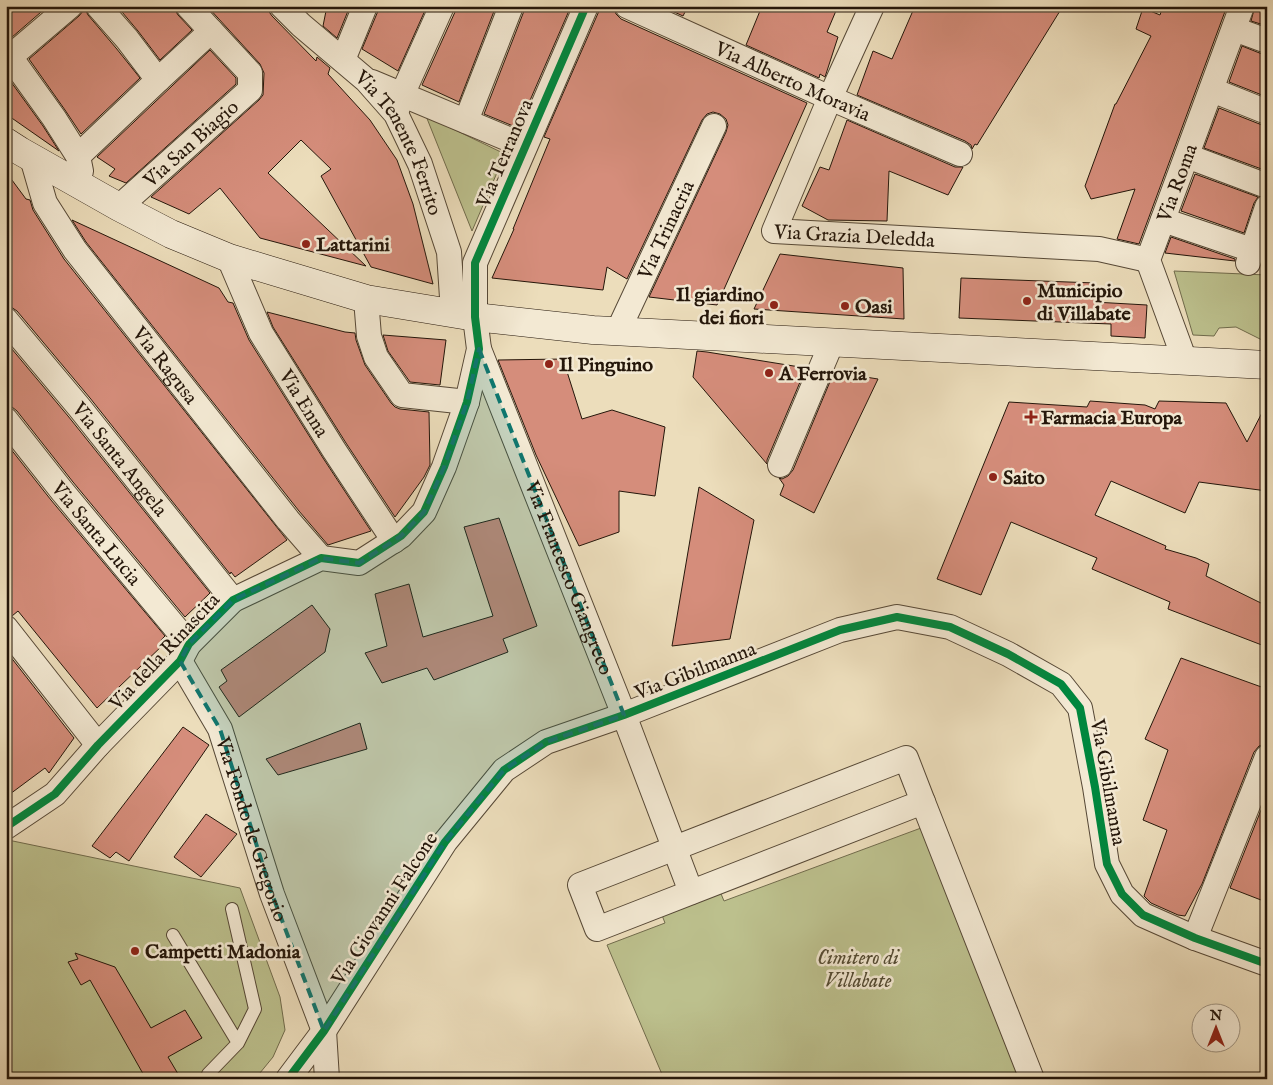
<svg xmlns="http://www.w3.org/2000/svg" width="1273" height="1085" viewBox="0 0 1273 1085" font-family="'IM FELL English',serif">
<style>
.green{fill:#bcc08d;stroke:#706b4c}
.building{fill:#d58d7b;stroke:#24160a}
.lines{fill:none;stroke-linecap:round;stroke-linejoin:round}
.service-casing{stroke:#564836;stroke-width:14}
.minor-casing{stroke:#564836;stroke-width:26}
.secondary-casing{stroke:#24160a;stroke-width:29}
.service{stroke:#f3e9d3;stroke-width:12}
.minor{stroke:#f3e9d3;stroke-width:24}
.secondary{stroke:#f3e9d3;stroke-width:28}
.cycleway-casing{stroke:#f3e9d3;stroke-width:11}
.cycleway{stroke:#00873e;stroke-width:8}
.marked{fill:#0f766e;fill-opacity:0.2;stroke:#0f766e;stroke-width:4;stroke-dasharray:10 6;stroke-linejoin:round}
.poi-dot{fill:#8f2418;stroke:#f3e9d3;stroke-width:2}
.labels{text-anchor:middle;stroke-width:5;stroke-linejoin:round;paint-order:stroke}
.street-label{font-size:20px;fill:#24160a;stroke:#f3e9d3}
.poi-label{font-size:20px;font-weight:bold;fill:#24160a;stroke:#f3e9d3;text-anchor:start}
.park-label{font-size:20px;font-style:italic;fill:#524931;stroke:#f3e9d3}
</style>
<rect width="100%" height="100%" fill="#ecddbb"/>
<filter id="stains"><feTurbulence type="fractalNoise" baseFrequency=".004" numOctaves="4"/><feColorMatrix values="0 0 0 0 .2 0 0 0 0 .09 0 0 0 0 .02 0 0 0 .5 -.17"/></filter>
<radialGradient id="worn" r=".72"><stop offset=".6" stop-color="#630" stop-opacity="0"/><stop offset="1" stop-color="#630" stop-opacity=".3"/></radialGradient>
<path class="green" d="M426,116L505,154L472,231Z
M1174,271L1267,275V339L1262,340L1236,327L1219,328L1214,336L1193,335Z
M921,828L1020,1079H664L607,945L665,923L660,910L719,889L724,901Z
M8,840L240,888L280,997L285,1030L273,1057L255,1079H6V841Z"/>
<path class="building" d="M6,6H48L11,38H6Z
M83,6H85V9L88,15L116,48L140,78L81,134L65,110L29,59L79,16L83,11Z
M117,6H175V10L178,15L192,30L160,60L138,31Z
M207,6H265L272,16L316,61L317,57L330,68L328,74L370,120L397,160L413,204L433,284L371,267L321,176L331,169L301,140L268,173L366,266L260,238L220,188L189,214L151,197L259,100L263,95L264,73L260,64Z
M327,6H350L337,38L323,26Z
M378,6H427L398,71L362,49L378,11Z
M455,6H496L459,102L422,85L455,12Z
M524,6H571L518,128L484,114L524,11Z
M599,6H613L616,14L621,19L807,103L717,305L649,297L726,132L728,125L726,119L720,114L713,112L707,114L702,120L627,279L607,267L603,290L492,278L514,229H513L550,139L544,137L599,11Z
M661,6H688L683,16Z
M762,6H838L827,32L838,37L825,77L820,74L819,78L746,45Z
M915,6H1063L977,145L975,144L972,149L971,145L965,141L857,95L873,51L892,59Z
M1163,6H1227L1139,244L1117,239L1135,189L1091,199L1085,186L1115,104H1116L1151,36L1136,29L1143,8L1160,15Z
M1255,6H1267V26L1251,21Z
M1242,46L1262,54H1267V97L1229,82Z
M210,50L236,78V84L126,183L109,176L115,169L97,157Z
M6,75L43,126L59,151L6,114Z
M1219,108L1262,125H1267V171L1204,148Z
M847,120L955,167H963L948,195L889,171L887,221L828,220L802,206L820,167L829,170Z
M6,172L26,199L30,200L33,210L64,259L287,540L235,577L231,572L230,574L90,398L17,311L11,307H6Z
M1195,174L1258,197L1254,203L1244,233L1181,211Z
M72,220L219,288L228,302L233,303L249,340L323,458L371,531L328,545L299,511L86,242Z
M1171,237L1235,259V261L1165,253Z
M780,254L903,268L904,319L754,309Z
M961,278L1095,283L1094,302L1147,305L1145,338L1111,336V324L959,318Z
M267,312L345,332L355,333L356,340L365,365L391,403L395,407L400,409L429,412L430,465L424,477L395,517L346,443L273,327Z
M383,335L446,340L440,385L410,382L388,351Z
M6,342L68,416L210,593L185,617L73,482L17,411L12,407H6Z
M697,351L707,352L806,368L767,460V464L693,377Z
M563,359L582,419L612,410L665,427L655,496L619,491V532L579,546L536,455L498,360Z
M834,372L878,379L814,513L780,495L784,485L779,478L782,479L788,476L793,470Z
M1090,401L1145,405L1155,409L1159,401L1226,403L1247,442L1267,403V491L1199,482L1185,513L1111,481L1095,515L1166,546L1165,549L1196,558L1209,564L1206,576L1267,606V647L1168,609L1170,602L1092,569L1097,558L1011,522L981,595L937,579L1009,402L1087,407Z
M6,443L51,500L165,636L161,640L164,644L97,708L18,611L12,616L6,615Z
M699,487L754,520L730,639L672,646Z
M499,518L537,626L503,639L508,652L434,680L427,668L382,683L365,653L387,646L375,594L409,584L423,637L493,616L464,527Z
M312,605L330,629L325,652L239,717L219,687L227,681L221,670Z
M6,651L74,738L49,773L45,768L6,797Z
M1181,658L1267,689V744L1259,746L1254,752L1202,884L1185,916L1178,915L1151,903L1144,896L1167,830L1143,820L1168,750L1145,739Z
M360,723L367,749L278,775L266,759Z
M183,727L209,745L129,861L116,852L110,858L92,846Z
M1267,795V883L1261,900L1230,888Z
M206,814L237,834L201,877L174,857Z
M75,953L115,967L151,1028L185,1010L202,1038L168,1057L181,1079H146L90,980L81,985L68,962L78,959Z"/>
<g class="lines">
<defs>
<path id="service" d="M173,935L238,1043
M208,1074L238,1043L255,1009L232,909"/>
<g id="minor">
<path d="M98,6L127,39L158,80"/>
<path id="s1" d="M282,6L301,25L366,80L396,114L420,164L449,252L453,313"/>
<path id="s2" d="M627,6L830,98L960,154"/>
<path id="s3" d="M872,6L830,98L774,231L1099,249L1148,260"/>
<path d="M1234,29L1267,41"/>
<path d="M6,51L54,118L78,156L81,171"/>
<path d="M10,57L70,6"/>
<path d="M343,60L365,6"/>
<path d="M372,82L525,146"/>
<path d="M1212,90L1267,112"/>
<path d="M397,110L402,95L442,6"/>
<path d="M466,121L511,6"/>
<path d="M78,156L158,80L211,31"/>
<path d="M1187,156L1267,186"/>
<path id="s4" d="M32,158L45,203L75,250L288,520L321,558"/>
<path id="s5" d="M119,207L250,90V73L188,6"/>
<path d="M1163,220L1252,250"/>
<path id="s6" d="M229,258L261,333L334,450L394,541"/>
<path d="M1248,263L1267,207"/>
<path d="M366,299L369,336L376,357L402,395L467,402"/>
<path id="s7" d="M6,320L79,407L233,600"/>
<path id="s8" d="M618,331L714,126"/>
<path id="s9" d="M479,349L624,715L691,892"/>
<path id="s10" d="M1185,361L1148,260L1242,6"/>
<path id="s11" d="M6,420L62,491L189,644"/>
<path d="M780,465L832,342"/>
<path d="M6,628L98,745"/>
<path id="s12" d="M180,661L220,729L272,894L324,1031L327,1079"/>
<path d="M906,758L923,802L597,929L580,885Z"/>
<path d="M923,802L1032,1079"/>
<path d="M6,827L55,794L98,745L180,661L189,644L233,600L321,558L359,563L401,536L424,512L444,467L467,402L479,349L475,317V263L586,6"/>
<path d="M1195,938L1267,757"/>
<path d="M288,1079L324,1031L445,842L504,770L546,742L624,715L840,630L897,617L950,627L1008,654L1061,684L1080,708L1095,787L1107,864L1122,894L1143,915L1195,938L1267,964"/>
</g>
<path id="secondary" d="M6,142L20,151L119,207L171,234L229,258L366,299L475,317L593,330L1267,365"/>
</defs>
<use href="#service" class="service-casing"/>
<use href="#minor" class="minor-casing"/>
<use href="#secondary" class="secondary-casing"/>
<use href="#service" class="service"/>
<use href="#minor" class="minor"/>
<use href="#secondary" class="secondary"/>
<defs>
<path id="cycleway" d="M6,827L55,794L98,745L180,661L189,644L233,600L321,558L359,563L401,536L424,512L444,467L467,402L479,349L475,317V263L586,6
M288,1079L324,1031L445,842L504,770L546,742L624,715L840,630L897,617L950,627L1008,654L1061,684L1080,708L1095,787L1107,864L1122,894L1143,915L1195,938L1267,964"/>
</defs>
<use href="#cycleway" class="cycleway-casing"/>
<use href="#cycleway" class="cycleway"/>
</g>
<path class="marked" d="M479,349L624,715L546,742L504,770L445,842L324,1031L272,894L220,729L180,661L189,644L233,600L321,558L359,563L401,536L424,512L444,467L467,402Z"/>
<g class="poi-dot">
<circle cx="306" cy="244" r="5"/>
<circle cx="1027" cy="301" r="5"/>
<circle cx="774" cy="305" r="5"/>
<circle cx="845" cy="306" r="5"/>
<circle cx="549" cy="364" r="5"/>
<circle cx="769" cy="373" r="5"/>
<path d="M1028.5 409.5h5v5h5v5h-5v5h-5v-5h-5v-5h5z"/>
<circle cx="993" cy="477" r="5"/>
<circle cx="135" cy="951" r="5"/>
</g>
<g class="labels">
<g class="street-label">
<text dy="7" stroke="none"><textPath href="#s2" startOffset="182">Via Alberto Moravia</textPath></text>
<text dy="7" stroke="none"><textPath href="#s5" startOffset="96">Via San Biagio</textPath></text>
<text dy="7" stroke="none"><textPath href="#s1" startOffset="184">Via Tenente Ferrito</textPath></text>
<text transform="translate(504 153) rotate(-67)" y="7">Via Terranova</text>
<text dy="7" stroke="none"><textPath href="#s10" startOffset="190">Via Roma</textPath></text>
<text dy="7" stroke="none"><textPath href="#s8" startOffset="112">Via Trinacria</textPath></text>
<text dy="7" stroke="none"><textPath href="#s3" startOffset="326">Via Grazia Deledda</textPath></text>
<text dy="7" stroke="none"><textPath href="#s4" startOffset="249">Via Ragusa</textPath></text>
<text dy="7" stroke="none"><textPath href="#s6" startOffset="164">Via Enna</textPath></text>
<text dy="7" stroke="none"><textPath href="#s7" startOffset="180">Via Santa Angela</textPath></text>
<text dy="7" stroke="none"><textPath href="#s11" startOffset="145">Via Santa Lucia</textPath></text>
<text dy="7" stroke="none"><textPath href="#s9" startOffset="246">Via Francesco Giangreco</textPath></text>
<text transform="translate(164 651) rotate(-47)" y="7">Via della Rinascita</text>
<text transform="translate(695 670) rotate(-21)" y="7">Via Gibilmanna</text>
<text transform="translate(1109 782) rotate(80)" y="7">Via Gibilmanna</text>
<text dy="7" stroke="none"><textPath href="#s12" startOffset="184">Via Fondo de Gregorio</textPath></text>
<text transform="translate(384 908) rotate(-57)" y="7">Via Giovanni Falcone</text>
</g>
<g class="poi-label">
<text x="316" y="251">Lattarini</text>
<text x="1037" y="297">Municipio<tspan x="1037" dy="23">di Villabate</tspan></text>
<text x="764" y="301" text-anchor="end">Il giardino<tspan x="764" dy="23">dei fiori</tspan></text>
<text x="855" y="313">Oasi</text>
<text x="559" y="371">Il Pinguino</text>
<text x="779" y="380">A Ferrovia</text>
<text x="1041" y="424">Farmacia Europa</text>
<text x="1003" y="484">Saito</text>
<text x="145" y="958">Campetti Madonia</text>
</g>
<g class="park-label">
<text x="858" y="964">Cimitero di<tspan x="858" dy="23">Villabate</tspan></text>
</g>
</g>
<rect width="1273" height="1085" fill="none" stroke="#ecddbb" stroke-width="25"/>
<rect x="8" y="8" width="1258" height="1070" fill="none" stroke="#24160a" stroke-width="2.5"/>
<rect x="12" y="12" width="1248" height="1060" fill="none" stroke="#24160a"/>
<g transform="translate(1216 1028)"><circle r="24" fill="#f3e9d3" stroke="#a09583"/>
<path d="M0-4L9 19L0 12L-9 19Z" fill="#8f2418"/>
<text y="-8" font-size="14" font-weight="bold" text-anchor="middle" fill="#24160a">N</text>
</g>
<rect width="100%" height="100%" filter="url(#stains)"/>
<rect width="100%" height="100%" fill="url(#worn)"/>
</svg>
